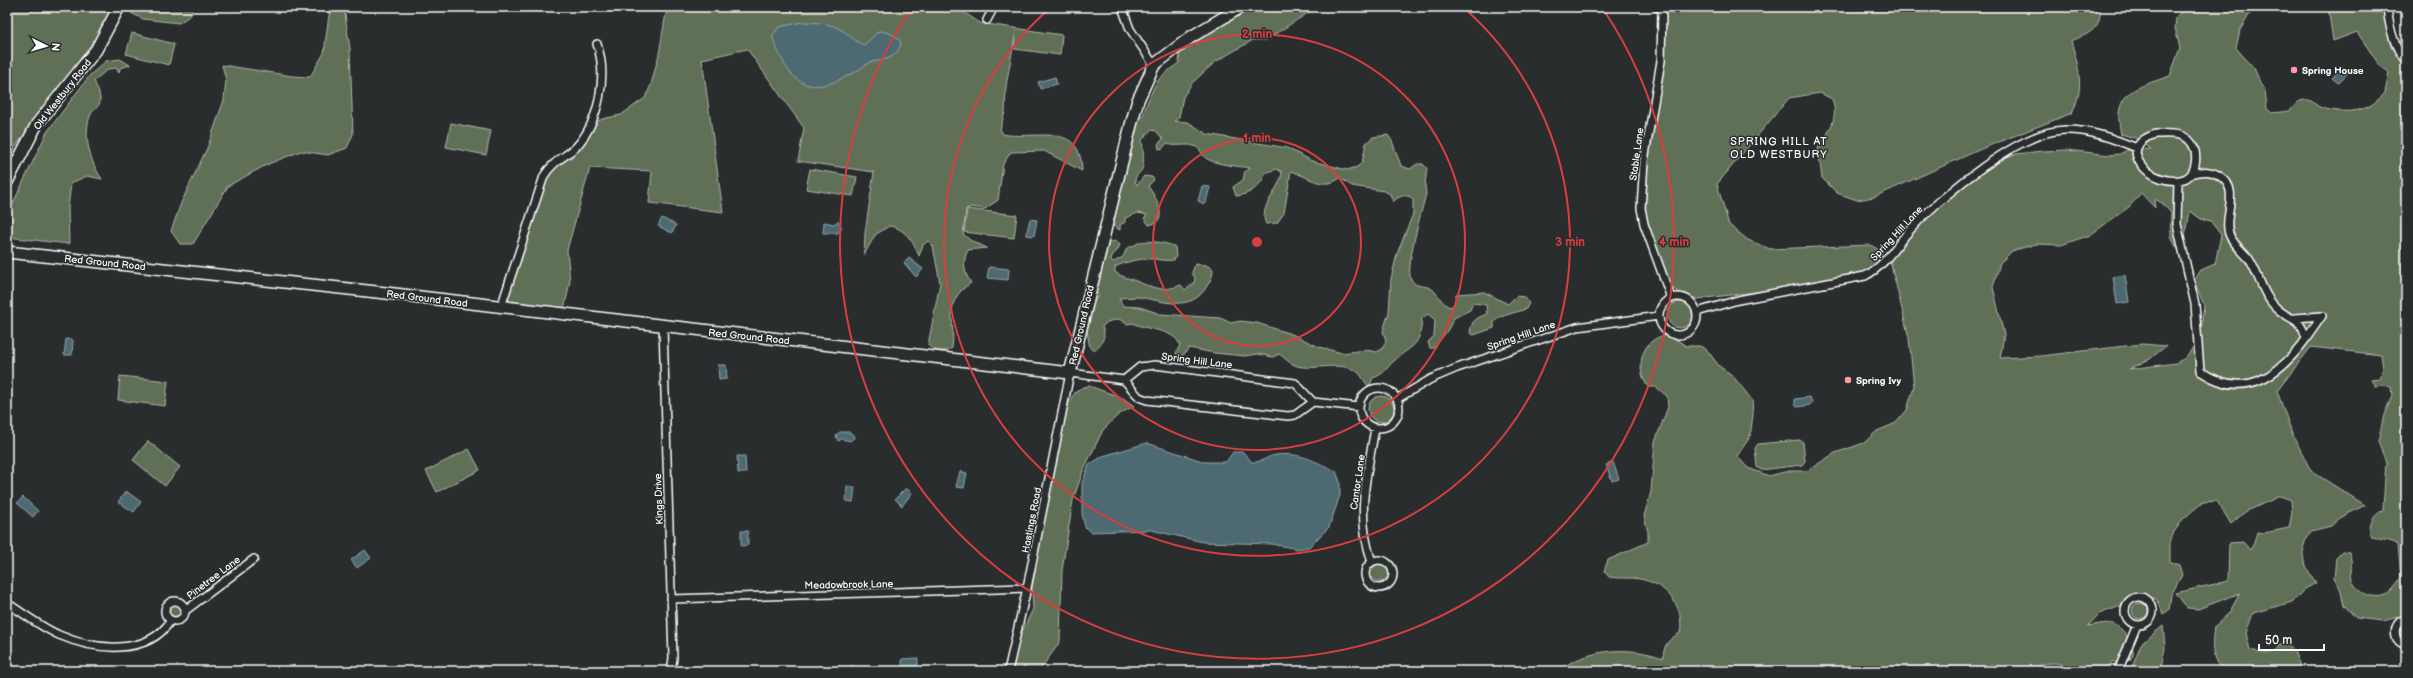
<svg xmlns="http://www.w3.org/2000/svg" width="2413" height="678" viewBox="0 0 2413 678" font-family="'Balsamiq Sans',sans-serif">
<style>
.green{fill:#616f57;stroke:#b0b7ab;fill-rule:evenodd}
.water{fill:#4e6a73;stroke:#95a6ab}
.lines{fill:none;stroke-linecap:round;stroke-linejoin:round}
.street-casing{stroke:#fff;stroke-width:10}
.secondary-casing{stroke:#fff;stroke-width:14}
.street{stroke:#2a2d2e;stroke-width:7}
.secondary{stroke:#2a2d2e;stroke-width:11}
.ring{fill:none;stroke:#da3e3e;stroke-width:2}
.poi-dot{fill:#ff9aa2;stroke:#2a2d2e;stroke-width:1.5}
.labels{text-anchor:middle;stroke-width:3;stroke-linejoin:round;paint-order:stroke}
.poi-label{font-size:10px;font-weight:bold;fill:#fff;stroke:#2a2d2e;text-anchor:start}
.street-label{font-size:10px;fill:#fff;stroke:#2a2d2e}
.neighbourhood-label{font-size:11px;letter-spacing:1px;fill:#fff;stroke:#2a2d2e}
.centre{fill:#da3e3e;stroke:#2a2d2e;stroke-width:2}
.ring-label{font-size:12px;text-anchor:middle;font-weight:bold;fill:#da3e3e;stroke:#2a2d2e;stroke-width:3;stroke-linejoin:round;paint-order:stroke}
</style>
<rect width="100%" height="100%" fill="#2a2d2e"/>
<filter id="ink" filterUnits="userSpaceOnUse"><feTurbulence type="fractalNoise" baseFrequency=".025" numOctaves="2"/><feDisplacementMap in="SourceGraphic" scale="8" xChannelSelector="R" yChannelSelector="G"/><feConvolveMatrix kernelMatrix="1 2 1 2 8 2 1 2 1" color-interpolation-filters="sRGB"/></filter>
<g filter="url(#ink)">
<path class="green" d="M13,7H113L106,24L16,146L7,166V42Z
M133,7H193L191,15L179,23L143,19L131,13Z
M330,7H344L350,49L353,134L347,148L328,155L301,151L266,165L228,186L193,244H180L171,231L181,203L208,146L224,100L226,80L222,65L292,76L310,77L324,53Z
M667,7H960L965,13L980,23L1062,35L1060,55L1014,49L1016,30L1006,86L1005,112L1000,129L1003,134L1008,135C1043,138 1081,123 1082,171L1044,151L1011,152L1003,164L998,200L985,209L971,207L966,209L963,234L970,240L987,248L968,250C962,261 964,273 971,283C942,301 956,321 952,348C945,353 934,352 928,345L940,283L933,246L928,241L923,245L919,256C913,241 905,228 889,226L875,235L864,255L865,233L874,172L798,161L804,128L747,49L702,59L723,212L649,203L652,171L590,168L567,250L570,282L563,314L501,307L544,176L569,153L590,125L602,119L621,115L645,98L651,85L659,54Z
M1248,7H1317L1266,40H1253L1215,62L1192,83L1183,97L1179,117L1174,121L1188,122L1207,134L1287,148L1312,161L1347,170L1357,167L1362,163L1366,143L1373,137L1388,135L1392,141L1401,166L1410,169L1417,164H1423L1427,168L1425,185L1426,194C1422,210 1405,267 1411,279C1416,289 1425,284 1432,289C1438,294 1441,302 1449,307L1454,305L1456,294L1484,292L1508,304L1516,296L1525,297L1529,303L1526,309L1500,317L1494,322V328L1474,335L1470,333C1471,321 1476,318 1487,314L1486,305L1473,303L1470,310L1454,318L1447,331L1434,348H1430L1428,342L1434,336L1435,320L1428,314L1422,318C1420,349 1413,343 1394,361C1386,368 1385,374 1373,378L1369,387C1365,383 1362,376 1358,372C1338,360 1318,371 1297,366C1290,364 1285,358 1279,354L1273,357L1258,354L1245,356L1214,353L1189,348L1181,358L1178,359L1176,353L1180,345C1173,328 1147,331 1133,323L1127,324L1119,319L1107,322L1102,327C1107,337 1102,344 1093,351L1090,348L1086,326L1092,302L1099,296L1094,290L1106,247L1111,242L1116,241L1120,245L1117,251L1112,256L1111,261L1114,262L1123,257L1127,248C1132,247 1137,243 1141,242C1148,240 1169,243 1175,247L1176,256L1174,260C1166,261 1162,260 1155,259C1142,258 1127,261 1115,267V272C1122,277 1128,278 1136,281C1153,288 1163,292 1181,285L1185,290L1194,283L1195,278L1192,273L1195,264L1206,265L1213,269C1213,276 1211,280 1207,286C1191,314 1162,300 1137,297C1131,297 1125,298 1119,298L1123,306L1140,307L1160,314L1220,318L1231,323L1240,321L1257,323L1294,335L1319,347L1342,353L1366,350L1377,352L1382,349L1386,341L1383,331L1389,312L1391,279L1397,254L1413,214V199C1407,193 1398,196 1393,202L1390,194L1384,191L1352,186L1340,178C1324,191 1307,176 1291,171L1284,213L1277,223L1266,224C1257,208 1281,189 1282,172L1277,169L1265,173C1263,185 1248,196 1236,196L1233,187L1243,180L1245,171L1251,168C1238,166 1218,165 1207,159C1201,155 1201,148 1194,146C1186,143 1172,148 1167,143L1163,148L1159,149L1158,144L1163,139L1156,131L1151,130L1142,140C1143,148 1144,158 1143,166C1142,174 1131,176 1137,185L1144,176L1152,177L1154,180L1148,186C1155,196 1171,221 1149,225L1144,218L1147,215L1138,213L1125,218V222L1120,225V230L1113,226L1136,116L1143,117C1143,111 1154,86 1157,82C1160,77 1174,66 1179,63L1180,49Z
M1669,7H2100C2102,29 2089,34 2071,41C2079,68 2085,87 2072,113L1981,149L1874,197L1857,200L1837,193L1822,178L1818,148C1829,132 1839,118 1832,99L1820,93L1789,98L1717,184L1729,225L1748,240L1770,249L1870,245C1881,250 1882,252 1882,265L1848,281L1697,299L1681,294L1671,287L1641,208L1665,8Z
M2196,7H2254L2240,30L2236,48L2254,68L2261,85L2265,90L2267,109L2272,113L2289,111C2294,106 2298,100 2306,100C2314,100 2315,106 2322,108C2335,112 2355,113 2368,107C2374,104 2380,98 2385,93L2389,72L2380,66L2357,32L2333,41L2328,7H2385L2390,44L2406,65V615L2383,621L2356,618L2344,605L2340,588L2334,579L2336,557L2342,551L2349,552C2353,561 2350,569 2352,579C2356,594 2378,602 2390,592C2395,588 2398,582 2401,577L2398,545C2389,538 2379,542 2370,535C2369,523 2373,516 2383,510L2386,462L2378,442L2384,415L2392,396L2391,387L2384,385L2375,386L2371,380L2380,379L2383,368L2381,355L2311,347L2277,391L2292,433L2311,471L2365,505L2340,518L2331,526L2311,531C2297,552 2303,563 2316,583L2305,589L2292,602L2253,613L2246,633L2250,650L2266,654L2274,652L2284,640L2294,651L2302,671H2224C2210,661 2212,642 2214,627L2229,613L2240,593L2198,609L2187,608L2176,593L2228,581L2229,543L2243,542L2250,550L2254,543L2257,532L2264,533L2289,528L2292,513L2291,500L2280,496L2245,512L2231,524L2217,501L2203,502L2183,519L2170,538V562L2179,565L2182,575L2171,595L2169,610L2163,614L2158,601L2154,598L2137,600L2099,614L2088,626C2096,625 2104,622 2113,624C2122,626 2135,645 2133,655C2132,657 2129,660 2127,662L2111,663L2106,671H2066L2061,664C2048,661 2039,665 2027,671H1925L1900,669L1893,671H1557C1588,649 1627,645 1663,658C1664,644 1668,640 1680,633C1685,607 1667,584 1640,579C1630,577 1619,579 1609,577L1604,571L1608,560L1648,542V532L1644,516L1651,492L1655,442L1668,407L1667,396L1656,387H1648C1633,366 1643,335 1670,335L1686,346H1700L1707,350L1719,366L1732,375L1752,400L1753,415L1750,437L1737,456L1748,468L1769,476L1788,471H1807L1835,453L1864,443L1877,431L1896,423L1907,410L1914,387L1909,338L1889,256L1910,229L1989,163L2016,154L2042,151L2067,150L2110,155L2120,154L2127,150L2151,149L2138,139L2121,134C2111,91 2138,87 2170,76L2180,48L2175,28L2176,18L2180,12ZM2141,193L2155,208L2154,199L2162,203L2171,213C2170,228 2169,238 2179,251L2187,228L2190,211L2201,219L2212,223L2221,235L2215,264L2201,270L2194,281L2204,305L2200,335L2187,357L2176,363L2129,369L2150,359L2166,346L2142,344L2041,356L2000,358L2004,335L1993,287L2000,263L2012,251L2036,244L2061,245L2090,235L2129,207Z
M132,33L174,44L169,65L126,54Z
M120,59L130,65L120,68L119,73L116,68L108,69L94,81C96,86 100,93 100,99C101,107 94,108 91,114C82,134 90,162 102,179L87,176L71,183L68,208L69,244L7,237V216L47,132L90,75L106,61Z
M451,123L491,131L486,155L446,147Z
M810,169L857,177L853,196L806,189Z
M967,209L1017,215L1014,238L964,232Z
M1667 315a13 13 0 1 1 26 0a13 13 0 1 1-26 0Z
M120,376L168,381L165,406L118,400Z
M1089,386L1123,398L1134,406L1118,415L1103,430L1083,471L1073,500L1062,570L1060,642L1039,671H1012L1018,640L1033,609L1032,588L1035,570L1063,422C1067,407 1072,387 1089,386Z
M1368 409a13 13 0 1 1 26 0a13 13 0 1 1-26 0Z
M1799,440L1803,442L1805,461L1802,465L1761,470L1757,467L1755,448L1758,444Z
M148,441L180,467L165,486L133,460Z
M469,449L480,470L437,492L426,471Z
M1371 573a9 9 0 1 1 18 0a9 9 0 1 1-18 0Z
M165 611a10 10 0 1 1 20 0a10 10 0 1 1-20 0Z
M2132 611a8 8 0 1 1 16 0a8 8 0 1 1-16 0Z
M2406,621V642C2396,637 2397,627 2406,621Z
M2163,626L2165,648L2161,667L2162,671H2130L2141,644Z"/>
<path class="water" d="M802,22C814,22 830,23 840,29C849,34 854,41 864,45L879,31C888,32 895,34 901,42C899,58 884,61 869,62C861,70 851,74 841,79C799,99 785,71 772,36L779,27Z
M2343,67L2349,72L2338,83L2332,78Z
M1055,77L1057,84L1040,89L1038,82Z
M1202,186L1210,187L1206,202L1204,204L1198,201Z
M662,218L676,225L672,233L658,226Z
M1030,219L1037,220L1034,236L1026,235Z
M838,221L842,228L838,233H823L824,222L834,224Z
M909,258L923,269L916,277L904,263Z
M989,267L1009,269L1008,280L987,278Z
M2125,275L2129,302L2117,304L2113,277Z
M66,339L73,340L72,355H64Z
M726,365L727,379L719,380L718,365Z
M1809,397L1812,401L1810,405L1797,407L1795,405V399Z
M840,432H850L855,437L850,441L842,439L838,441L836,435Z
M1147,443L1205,462H1226L1233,452H1243L1252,462C1262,463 1267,456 1276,455C1300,452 1314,461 1336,471L1340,482V495L1335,510L1329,527L1309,547L1298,549L1272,544L1203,542L1151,530L1090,532L1085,527L1082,514V483L1089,465L1103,456Z
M737,456H745L746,473H738Z
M1613,462L1619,479L1612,481L1606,465Z
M960,471L967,473L964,488L956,487Z
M847,486L855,487L853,502L846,501Z
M906,488L912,493L902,506L895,499Z
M126,491L141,502L134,512L118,502Z
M23,497L38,511L33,517L17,503Z
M741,531H748V545L741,546Z
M365,550L371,558L357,568L351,560Z
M918,658V665L902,666V659Z
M854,666V671H838V667Z"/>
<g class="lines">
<defs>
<path id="street" d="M1122,7L1130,29L1154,65
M1656,7H1669
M2387,7C2389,25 2393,47 2406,61
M1662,9L1661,61L1644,161L1641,208L1644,224L1671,298
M987,20L994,7
M2156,134C2167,134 2180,132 2189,140C2199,150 2198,174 2184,179C2153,189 2111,147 2156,134Z
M2178,181L2177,224L2195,304L2200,371C2244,401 2279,376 2306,339C2301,318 2294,322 2280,311C2263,298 2260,276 2249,259C2243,252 2236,246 2231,238C2220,220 2242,191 2221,177C2212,170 2204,171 2193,173
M1659 316a19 19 0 1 1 38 0a19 19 0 1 1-38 0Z
M501,307L544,176C552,162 565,157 576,147C599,122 608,76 597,44
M1697,312L1738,300L1865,276C1885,266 1896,245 1911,229C1940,197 2023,128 2067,130C2091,130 2114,139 2137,148
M2295,318L2322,316L2306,339
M663,326L673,658L671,671
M1124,380L1140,367L1155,365L1295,383L1313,402L1359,407
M1359 408a20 20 0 1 1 40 0a20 20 0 1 1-40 0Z
M1397,399L1431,379L1457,368L1577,327L1659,316
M1365 574a14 14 0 1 1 28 0a14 14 0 1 1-28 0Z
M1372,562C1355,513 1367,477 1375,428
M2125 611a14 14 0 1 1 28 0a14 14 0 1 1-28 0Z
M671,599L1027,588
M165 611a10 10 0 1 1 20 0a10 10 0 1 1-20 0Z
M7,603C24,614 41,627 59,635C94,650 148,657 171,620
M185,611L254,559
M2406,618C2396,622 2393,630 2397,640L2406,646
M1008,671L1027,588L1070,373L1124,380L1139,397L1147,400L1288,416L1295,415L1313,402
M2118,671L2137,625"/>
<path id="secondary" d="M7,182L37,124L96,50L119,7
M7,252L386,293L1070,373L1131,125L1138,100L1154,65L1191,37L1241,7"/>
</defs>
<use href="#street" class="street-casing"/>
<use href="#secondary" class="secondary-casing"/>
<use href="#street" class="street"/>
<use href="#secondary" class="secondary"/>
</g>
</g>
<g class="ring">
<circle cx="1257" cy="242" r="104"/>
<circle cx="1257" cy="242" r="208"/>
<path d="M1464 8A313 313 0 1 1 1050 8"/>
<path d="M1603 9A417 417 0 1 1 911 9"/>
</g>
<g class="poi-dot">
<circle cx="2294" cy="70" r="4"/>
<circle cx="1848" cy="380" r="4"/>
</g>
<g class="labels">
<g class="poi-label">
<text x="2302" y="74">Spring House</text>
<text x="1856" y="384">Spring Ivy</text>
</g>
<g class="street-label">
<text transform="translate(62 94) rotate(-52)" y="4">Old Westbury Road</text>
<text transform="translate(1636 154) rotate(-82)" y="4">Stable Lane</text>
<text transform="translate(1896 233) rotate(-47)" y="4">Spring Hill Lane</text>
<text transform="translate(105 262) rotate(6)" y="4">Red Ground Road</text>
<text transform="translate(427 298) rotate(7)" y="4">Red Ground Road</text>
<text transform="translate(1081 325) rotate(-77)" y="4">Red Ground Road</text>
<text transform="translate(1521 335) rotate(-19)" y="4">Spring Hill Lane</text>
<text transform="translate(749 336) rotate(6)" y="4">Red Ground Road</text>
<text transform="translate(1197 360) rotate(7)" y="4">Spring Hill Lane</text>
<text transform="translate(1357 482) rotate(-82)" y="4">Cantor Lane</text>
<text transform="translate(658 499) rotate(-92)" y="4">Kings Drive</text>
<text transform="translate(1031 520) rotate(-79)" y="4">Hastings Road</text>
<text transform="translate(213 577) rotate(-37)" y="4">Pinetree Lane</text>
<text transform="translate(849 584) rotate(-1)" y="4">Meadowbrook Lane</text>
</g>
<g class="neighbourhood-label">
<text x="1779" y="145">SPRING HILL AT<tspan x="1779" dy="13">OLD WESTBURY</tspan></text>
</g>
</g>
<circle cx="1257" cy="242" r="6" class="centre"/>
<g class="ring-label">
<text x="1257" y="38">2 min</text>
<text x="1257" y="142">1 min</text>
<text x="1570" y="246">3 min</text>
<text x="1674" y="246">4 min</text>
</g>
<rect width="2413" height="678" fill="none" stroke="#2a2d2e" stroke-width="24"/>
<rect x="12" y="12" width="2389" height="654" fill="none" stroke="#fff" stroke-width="1.5" filter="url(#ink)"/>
<g transform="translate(46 46) rotate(95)" stroke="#2a2d2e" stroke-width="3" paint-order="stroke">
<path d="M0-3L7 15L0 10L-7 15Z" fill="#ffffff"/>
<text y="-6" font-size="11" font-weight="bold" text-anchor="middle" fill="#ffffff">N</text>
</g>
<path d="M2259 644v6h65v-6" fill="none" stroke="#ffffff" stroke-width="2"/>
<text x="2265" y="644" font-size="12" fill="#ffffff" stroke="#2a2d2e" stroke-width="3" paint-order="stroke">50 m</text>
</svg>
